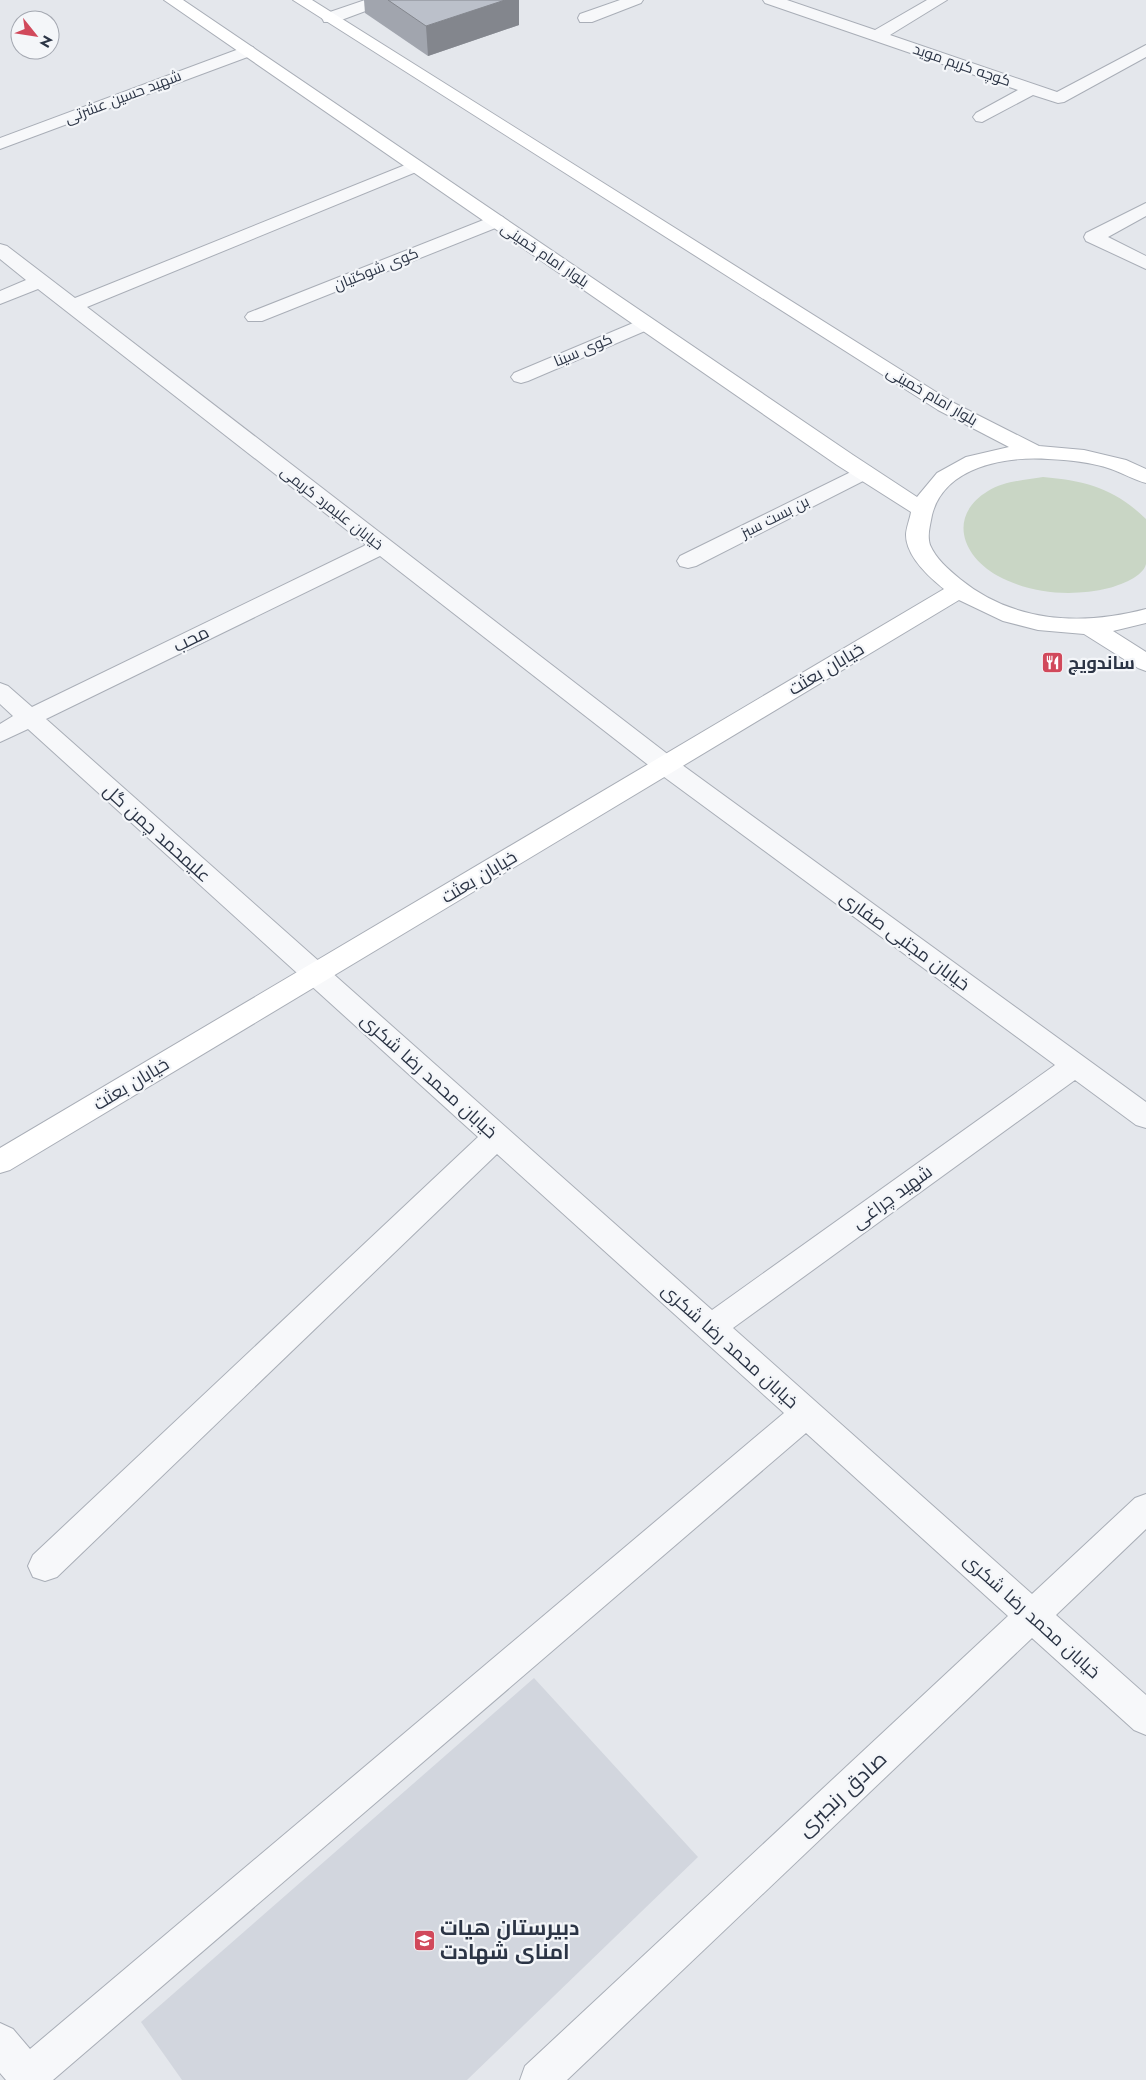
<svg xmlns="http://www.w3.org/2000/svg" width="1146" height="2080" viewBox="0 0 1146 2080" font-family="Jost,Cairo,sans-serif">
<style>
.built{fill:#d2d6de}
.green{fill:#c9d6c5}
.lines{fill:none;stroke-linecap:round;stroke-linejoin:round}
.street-casing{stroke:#a9aeb7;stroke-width:2}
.secondary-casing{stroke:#a9aeb7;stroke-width:2}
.street{fill:#f7f8fa;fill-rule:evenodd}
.secondary{fill:#fff;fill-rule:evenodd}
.wall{fill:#a1a5ae}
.shaded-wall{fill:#83868d}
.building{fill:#bbc0ca;stroke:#83868d}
.labels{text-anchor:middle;stroke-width:4.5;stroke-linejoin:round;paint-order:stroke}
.far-street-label{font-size:15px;fill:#2b3445;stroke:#f4f6f9}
.street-label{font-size:18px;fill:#2b3445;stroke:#f4f6f9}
.poi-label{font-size:18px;font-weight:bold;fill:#2b3445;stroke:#f4f6f9;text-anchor:start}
.near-street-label{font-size:21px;fill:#2b3445;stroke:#f4f6f9}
.near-poi-label{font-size:21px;font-weight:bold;fill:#2b3445;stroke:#f4f6f9;text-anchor:start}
</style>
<rect width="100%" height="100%" fill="#e4e7ec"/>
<path class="built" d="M534,1678L698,1857L467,2080H182L141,2022Z"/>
<path class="green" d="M1043,477C1086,481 1114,488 1146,519C1146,532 1146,551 1146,564C1143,577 1120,585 1109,588C1072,597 1032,594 998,576C961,556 948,515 988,491C1004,481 1025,480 1043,477Z"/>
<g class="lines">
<defs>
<path id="street" d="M365,0H389L387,3L336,22H324L322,18L324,14Z
M620,0H643L641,3L592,22H580L578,18L580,14Z
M763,0H787L875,30L927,0H947L890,35L1057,92L1146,45V57L1064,102L1058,103L1033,95L982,122L976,121L973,117L976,113L1018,90L765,3Z
M247,46L253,47L255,51L253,55L0,149V138Z
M415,161L421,162L424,166L421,170L87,307L674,759L1146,1102V1128L1136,1125L1075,1080L733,1328L1032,1594L1135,1498L1146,1494V1529L1056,1615L1146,1695V1735L1134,1730L1032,1638L567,2080H520L525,2066L1008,1616L806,1433L53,2080H6L0,2073V2023L13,2029L30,2049L784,1413L497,1154L57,1577L45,1581L33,1577L28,1566L33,1555L478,1137L28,729L0,742V724L13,716L0,704V683L8,686L32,707L366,545L38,289L0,304V291L26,280L0,259V244L7,246L75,298ZM380,556L656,771L1055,1065L712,1310L46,719Z
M1146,203V216L1108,237L1146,256V269L1086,241L1084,237L1086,233Z
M496,215L503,217L505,221L503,225L262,321H248L245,317L248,313Z
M645,318L652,320L655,324L652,328L528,381L521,383L514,381L511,377L514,373Z
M863,466L871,467L874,472L871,477L696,566L688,568L680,566L677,561L680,556Z"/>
<path id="secondary" d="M164,0H183L853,455L917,497L937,473L966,457L1009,447L938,410L293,0H312L952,402L1039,446L1084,450L1126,460L1146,469V483C1134,480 1123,473 1111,469C1091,462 1069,460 1048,459C1005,456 944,467 932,515C930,526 927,535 930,545C936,559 948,569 960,579C1014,623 1082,626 1146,609V623L1113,631L1146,652V671L1138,668L1084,634L1038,630L1003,621L959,600L10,1170L0,1173V1148L944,589C929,577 906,556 906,535C906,528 910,519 911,512L837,465Z"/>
</defs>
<use href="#street" class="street-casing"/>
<use href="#secondary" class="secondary-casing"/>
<use href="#street" class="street"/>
<use href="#secondary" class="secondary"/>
</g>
<path class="wall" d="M364,0H519V25L428,56L365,13Z"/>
<path class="shaded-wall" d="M505,0H519V25L428,56L426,26Z"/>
<path class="building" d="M388,0H505L426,26Z"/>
<defs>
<symbol id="restaurant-square" viewBox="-11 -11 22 22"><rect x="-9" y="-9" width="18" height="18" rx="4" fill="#d1495b" stroke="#f4f6f9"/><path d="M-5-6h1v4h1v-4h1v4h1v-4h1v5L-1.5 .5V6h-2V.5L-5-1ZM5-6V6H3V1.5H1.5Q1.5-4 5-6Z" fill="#fff"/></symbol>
<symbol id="school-square" viewBox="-11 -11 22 22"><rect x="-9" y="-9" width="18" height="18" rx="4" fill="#d1495b" stroke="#f4f6f9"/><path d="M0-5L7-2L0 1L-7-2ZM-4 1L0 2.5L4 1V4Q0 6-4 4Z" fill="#fff"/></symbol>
</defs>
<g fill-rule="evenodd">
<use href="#restaurant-square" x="1040" y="650" width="25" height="25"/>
<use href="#school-square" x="412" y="1928" width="25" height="25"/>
</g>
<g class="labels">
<g class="far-street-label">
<text transform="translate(962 65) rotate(19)" y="5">کوچه کریم موید</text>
<text transform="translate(123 97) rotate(-21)" y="5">شهید حسین عشرتی</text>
<text transform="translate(545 255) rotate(34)" y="5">بلوار امام خمینی</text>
<text transform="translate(376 269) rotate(-22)" y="5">کوی شوکتیان</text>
<text transform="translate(583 350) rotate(-23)" y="5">کوی سینا</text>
<text transform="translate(932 396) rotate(30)" y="5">بلوار امام خمینی</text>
<text transform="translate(332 508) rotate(38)" y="5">خیابان علیمرد کریمی</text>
<text transform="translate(775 517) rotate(-27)" y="5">بن بست سبز</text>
</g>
<g class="street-label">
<text transform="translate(191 639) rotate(-26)" y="6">محب</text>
<text transform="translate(826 669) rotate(-31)" y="6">خیابان بعثت</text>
<text transform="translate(157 833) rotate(42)" y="6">علیمحمد چمن گل</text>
<text transform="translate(479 877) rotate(-31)" y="6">خیابان بعثت</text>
<text transform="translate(905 941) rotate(36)" y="6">خیابان مجتبی صفاری</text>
<text transform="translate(429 1076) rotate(42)" y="6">خیابان محمد رضا شکری</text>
<text transform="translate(131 1084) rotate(-31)" y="6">خیابان بعثت</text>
<text transform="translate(892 1197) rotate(-36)" y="6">شهید چراغی</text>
<text transform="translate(730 1346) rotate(42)" y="6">خیابان محمد رضا شکری</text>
<text transform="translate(1032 1616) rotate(42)" y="6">خیابان محمد رضا شکری</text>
</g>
<g class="poi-label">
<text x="1068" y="669">ساندویچ</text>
</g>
<g class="near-street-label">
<text transform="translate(842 1794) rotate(-43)" y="7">صادق رنجبری</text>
</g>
<g class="near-poi-label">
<text x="440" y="1935">دبیرستان هیات<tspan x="440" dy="24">امنای شهادت</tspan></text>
</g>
</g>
<g transform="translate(35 35) rotate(120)"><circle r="24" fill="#f4f6f9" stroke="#a4a8b1"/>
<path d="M0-4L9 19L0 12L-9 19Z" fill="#d1495b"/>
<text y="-8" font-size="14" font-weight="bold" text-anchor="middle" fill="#2b3445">N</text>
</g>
</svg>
